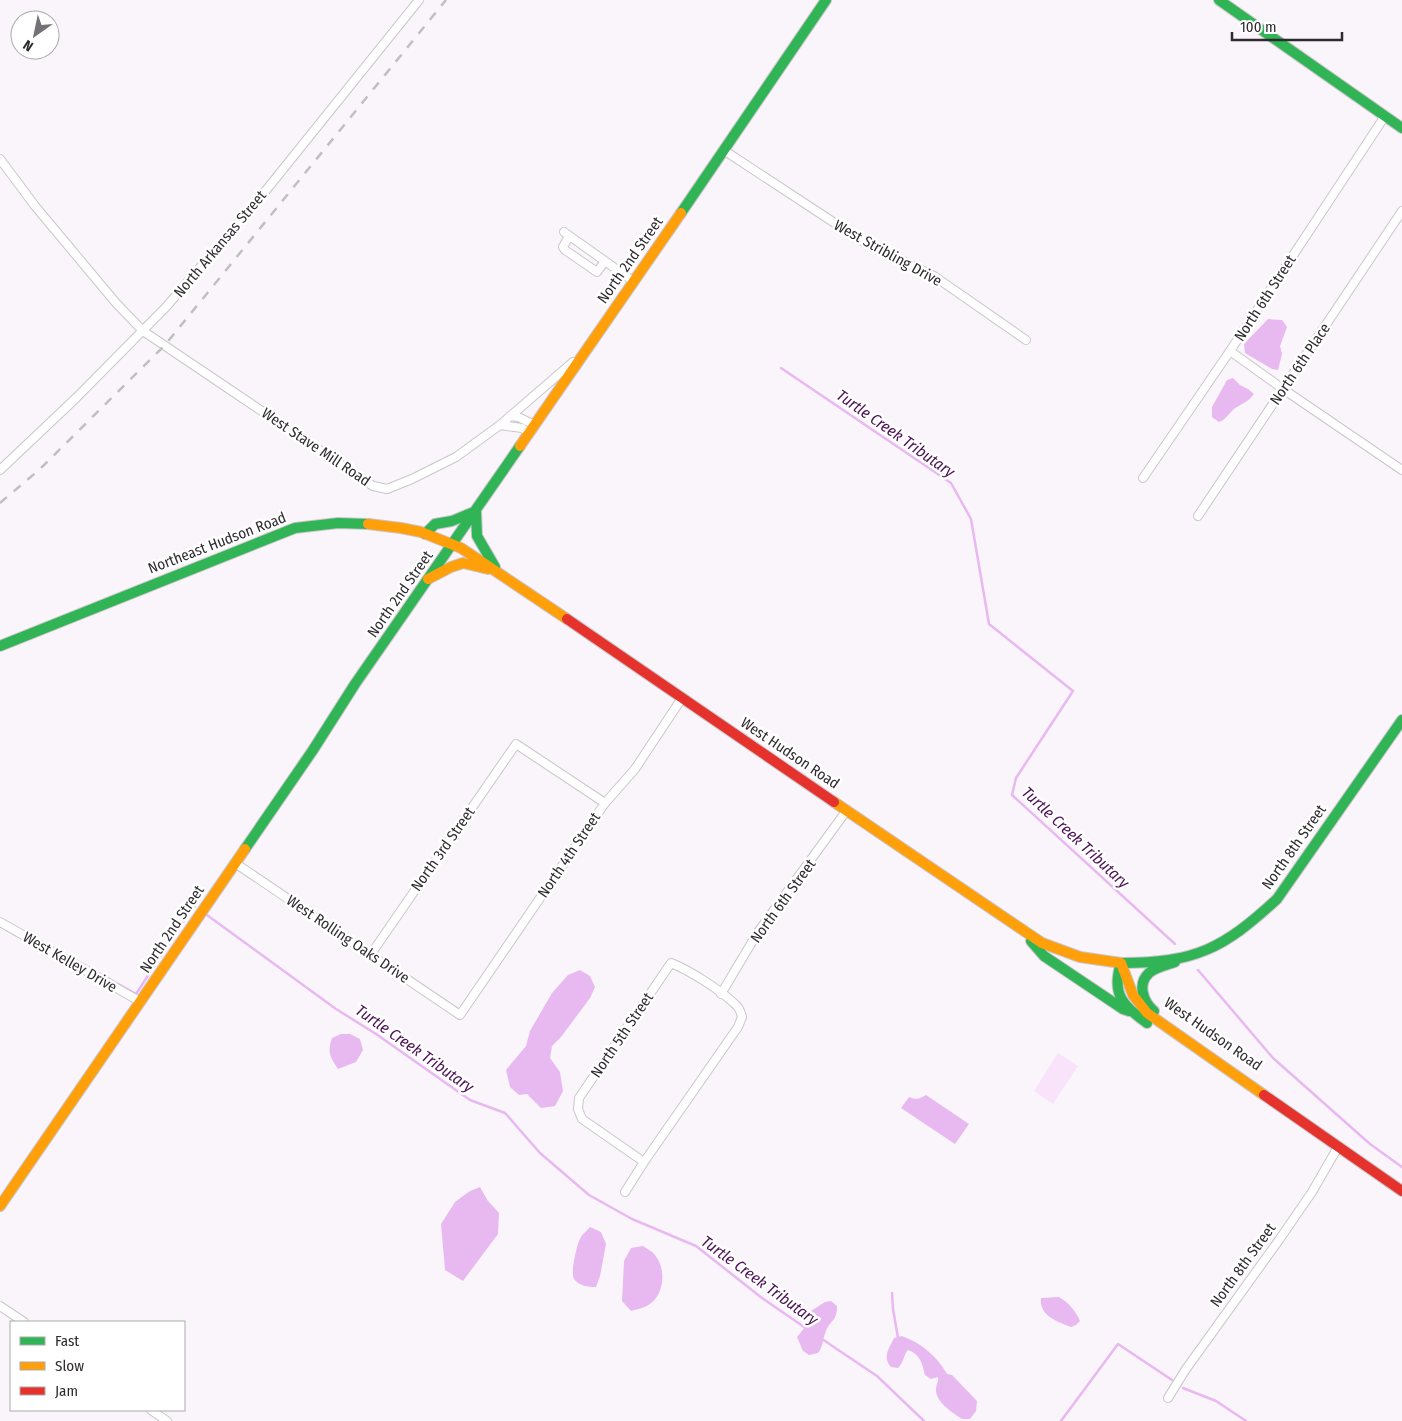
<svg xmlns="http://www.w3.org/2000/svg" width="1402" height="1421" viewBox="0 0 1402 1421" font-family="'Fira Sans Condensed',sans-serif">
<style>
.green{fill:#f8e3fb}
.water{fill:#e8b9f0}
.lines{fill:none;stroke-linecap:round;stroke-linejoin:round}
.stream{stroke:#e8b9f0;stroke-width:2.5}
.street-casing{stroke:#cac6cb;stroke-width:10}
.fast-casing{stroke:#cac6cb;stroke-width:12}
.slow-casing{stroke:#cac6cb;stroke-width:12}
.jam-casing{stroke:#cac6cb;stroke-width:12}
.street{stroke:#fefefe;stroke-width:8}
.fast{stroke:#30b455;stroke-width:10}
.slow{stroke:#ff9f0a;stroke-width:10}
.jam{stroke:#e5322d;stroke-width:10}
.rail{stroke:#c0bfc0;stroke-width:2.5;stroke-dasharray:9 9;stroke-linecap:butt}
.labels{text-anchor:middle;stroke-width:5;stroke-linejoin:round;paint-order:stroke}
.street-label{font-size:15px;fill:#2e2a2e;stroke:#fff}
.water-label{font-size:16px;font-style:italic;fill:#4b1055;stroke:#fff}
</style>
<rect width="100%" height="100%" fill="#faf5fb"/>
<path class="green" d="M1058,1053L1078,1066L1053,1104L1034,1091Z"/>
<path class="water" d="M1268,319L1282,320L1287,327L1280,346L1282,354L1278,370L1272,369L1245,353L1244,344Z
M1233,378L1240,385L1248,389L1254,394C1247,404 1238,404 1231,412C1226,417 1226,419 1219,422L1212,417V407L1227,380Z
M580,970L590,976L595,987L590,998L561,1037L552,1046L550,1058L560,1072L563,1091L555,1106L541,1108L527,1094L519,1095L510,1087L506,1070L526,1046L530,1031L552,993L568,975Z
M341,1034H350L360,1039L363,1050L356,1062L338,1069C330,1057 327,1052 332,1038Z
M926,1095L969,1124L955,1144L901,1108L909,1097C916,1100 920,1099 926,1095Z
M480,1187L488,1201L499,1213L498,1234L463,1281L445,1270L441,1224L455,1202L470,1191Z
M590,1227L601,1232L606,1244L600,1276L596,1287C588,1287 579,1286 574,1279C570,1273 577,1245 580,1239C582,1234 587,1231 590,1227Z
M643,1246C647,1249 652,1251 655,1255C668,1271 664,1301 642,1308C639,1309 634,1310 631,1311L622,1301L624,1261L631,1248Z
M1059,1297C1069,1303 1075,1310 1080,1321L1076,1325L1071,1327C1057,1321 1039,1316 1041,1298Z
M831,1301L837,1306C837,1322 831,1319 826,1331C822,1340 824,1345 818,1353L809,1355L803,1351L797,1337L811,1320V1311L825,1302Z
M902,1336C921,1343 937,1356 947,1374L952,1375L977,1401L976,1411L970,1419H962C953,1413 935,1402 936,1389C936,1384 939,1382 938,1377L931,1379L925,1375C922,1363 920,1354 908,1350C903,1356 904,1362 898,1368L891,1367C882,1357 889,1349 894,1338Z"/>
<g class="lines">
<path class="stream" d="M781,368L951,483L971,519L989,624L1073,691L1016,778L1012,795L1175,944
M207,915L336,1009L376,1034L470,1100L505,1113L540,1153L589,1195L632,1219L696,1246L762,1298L807,1329
M49,945L136,994L193,907L195,906
M1198,970L1273,1058L1370,1144L1402,1167
M892,1293L893,1309L898,1338
M822,1339L877,1376L924,1421
M1183,1388L1216,1401L1246,1421
M1061,1421L1118,1344L1172,1380"/>
<defs>
<path id="street" d="M725,151L862,241L934,276L1026,340
M0,159L35,206L116,303L143,331L373,486L387,489L412,479L456,457L500,425L573,362
M564,232L633,281
M569,236L563,247L565,250L597,272L605,261
M1230,351L1283,389L1402,470
M510,416L518,417L535,425
M500,425L522,428L529,433
M0,470L76,398L166,307L259,199L419,0
M1143,478L1230,351L1385,116
M1198,516L1402,211
M235,863L460,1015L605,803L635,769L682,698
M0,922L141,1002
M371,954L516,744L605,803
M721,994L758,932L847,810
M625,1192L644,1162L738,1027L742,1017C741,1013 740,1009 737,1006C722,991 691,971 671,963L579,1098L578,1109L582,1119L644,1162
M0,1306L24,1322
M1168,1398L1186,1369L1279,1240L1312,1192L1338,1147
M151,1410L167,1421"/>
<path id="fast" d="M1219,0L1402,128
M681,213L826,0
M425,534L435,524L452,521L476,511L477,536L495,567
M0,646L295,528L338,523L368,524
M245,849L313,750L355,684L520,446
M1031,941L1044,956L1123,1009L1129,1011
M1121,963C1195,963 1223,949 1277,899L1402,720
M1121,963C1111,994 1123,1006 1147,1023
M1154,1011C1143,1002 1137,984 1149,973C1156,967 1167,965 1175,962"/>
<path id="slow" d="M520,446L681,213
M368,524L401,528L421,532L461,548L567,619
M428,579L451,567L463,563L488,569
M834,802L1042,943L1080,957L1121,963
M1121,963L1133,995L1147,1013L1264,1095
M0,1206L245,849"/>
<path id="jam" d="M567,619L834,802
M1264,1095L1402,1191"/>
</defs>
<use href="#street" class="street-casing"/>
<use href="#fast" class="fast-casing"/>
<use href="#slow" class="slow-casing"/>
<use href="#jam" class="jam-casing"/>
<use href="#street" class="street"/>
<use href="#fast" class="fast"/>
<use href="#slow" class="slow"/>
<use href="#jam" class="jam"/>
<path class="rail" d="M0,503L40,469L165,345L446,0"/>
</g>
<g class="labels">
<g class="street-label">
<text transform="translate(220 244) rotate(-50)" y="5">North Arkansas Street</text>
<text transform="translate(888 253) rotate(29)" y="5">West Stribling Drive</text>
<text transform="translate(630 260) rotate(-55)" y="5">North 2nd Street</text>
<text transform="translate(1265 298) rotate(-57)" y="5">North 6th Street</text>
<text transform="translate(1300 364) rotate(-56)" y="5">North 6th Place</text>
<text transform="translate(316 447) rotate(34)" y="5">West Stave Mill Road</text>
<text transform="translate(217 543) rotate(-21)" y="5">Northeast Hudson Road</text>
<text transform="translate(400 594) rotate(-55)" y="5">North 2nd Street</text>
<text transform="translate(790 753) rotate(34)" y="5">West Hudson Road</text>
<text transform="translate(1294 847) rotate(-55)" y="5">North 8th Street</text>
<text transform="translate(443 849) rotate(-55)" y="5">North 3rd Street</text>
<text transform="translate(569 855) rotate(-56)" y="5">North 4th Street</text>
<text transform="translate(783 901) rotate(-54)" y="5">North 6th Street</text>
<text transform="translate(172 929) rotate(-56)" y="5">North 2nd Street</text>
<text transform="translate(348 939) rotate(34)" y="5">West Rolling Oaks Drive</text>
<text transform="translate(70 962) rotate(30)" y="5">West Kelley Drive</text>
<text transform="translate(1213 1034) rotate(35)" y="5">West Hudson Road</text>
<text transform="translate(622 1035) rotate(-56)" y="5">North 5th Street</text>
<text transform="translate(1243 1265) rotate(-54)" y="5">North 8th Street</text>
</g>
<g class="water-label">
<text transform="translate(896 433) rotate(35)" y="6">Turtle Creek Tributary</text>
<text transform="translate(1076 837) rotate(43)" y="6">Turtle Creek Tributary</text>
<text transform="translate(415 1048) rotate(35)" y="6">Turtle Creek Tributary</text>
<text transform="translate(760 1280) rotate(36)" y="6">Turtle Creek Tributary</text>
</g>
</g>
<rect x="10" y="1321" width="175" height="90" fill="#ffffff" stroke="#abaaab"/>
<rect x="20" y="1337" width="25" height="8" fill="#30b455" stroke="#abaaab"/>
<text x="55" y="1346" font-size="15" fill="#2e2a2e">Fast</text>
<rect x="20" y="1362" width="25" height="8" fill="#ff9f0a" stroke="#abaaab"/>
<text x="55" y="1371" font-size="15" fill="#2e2a2e">Slow</text>
<rect x="20" y="1387" width="25" height="8" fill="#e5322d" stroke="#abaaab"/>
<text x="55" y="1396" font-size="15" fill="#2e2a2e">Jam</text>
<g transform="translate(35 35) rotate(213)"><circle r="24" fill="#ffffff" stroke="#abaaab"/>
<path d="M0-4L9 19L0 12L-9 19Z" fill="#757176"/>
<text y="-8" font-size="14" font-weight="bold" text-anchor="middle" fill="#2e2a2e">N</text>
</g>
<path d="M1232 32v8h110v-8" fill="none" stroke="#2e2a2e" stroke-width="2.5"/>
<text x="1240" y="32" font-size="15" fill="#2e2a2e" stroke="#ffffff" stroke-width="4" paint-order="stroke">100 m</text>
</svg>
